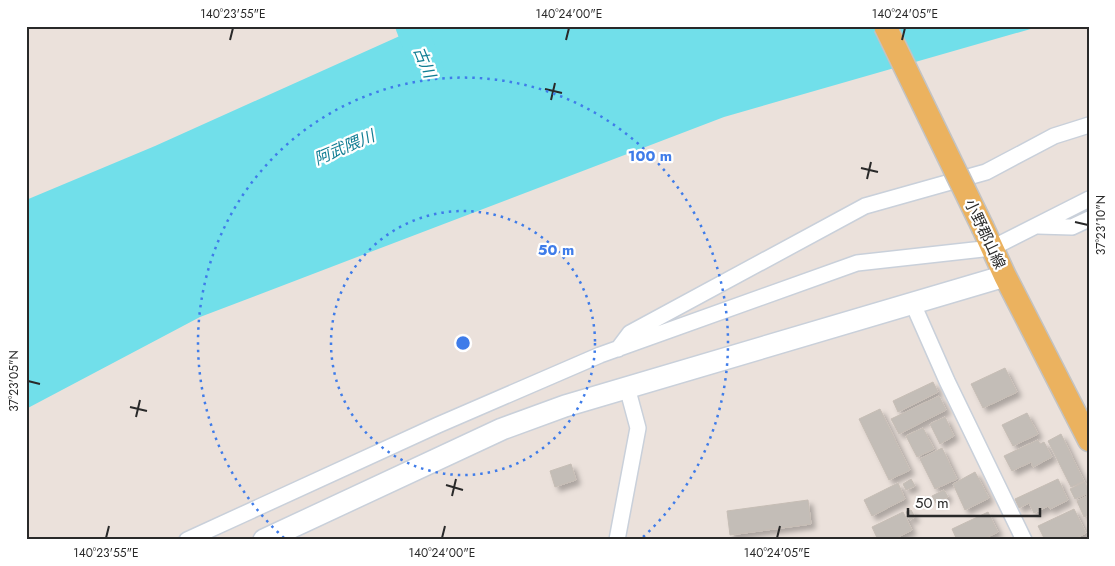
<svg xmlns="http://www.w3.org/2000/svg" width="1115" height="566" viewBox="0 0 1115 566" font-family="Jost,'Noto Sans JP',sans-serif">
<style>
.water{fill:#71dfea}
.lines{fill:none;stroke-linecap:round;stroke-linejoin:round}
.river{stroke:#71dfea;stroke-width:31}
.building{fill:#c3bdb7;stroke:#c6bdb5;filter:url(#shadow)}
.street-casing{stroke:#c9d0da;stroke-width:18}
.secondary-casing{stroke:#c9d0da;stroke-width:24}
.primary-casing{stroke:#c3c3c3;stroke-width:25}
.street{stroke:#fff;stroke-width:15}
.secondary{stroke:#fff;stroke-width:21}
.primary{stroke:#ebb25f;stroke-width:22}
.primary-bridge-casing{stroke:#c3c3c3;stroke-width:25;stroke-linecap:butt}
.primary-bridge{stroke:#ebb25f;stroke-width:22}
.ticks{fill:none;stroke:#292929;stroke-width:2}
.ring{fill:none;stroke:#3f7ce9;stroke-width:2.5;stroke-dasharray:2.5 5}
.labels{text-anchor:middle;stroke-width:4.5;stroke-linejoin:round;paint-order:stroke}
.street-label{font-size:15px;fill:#292929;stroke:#fff}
.water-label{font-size:16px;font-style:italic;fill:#127e94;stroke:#fff}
.centre{fill:#3f7ce9;stroke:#fff;stroke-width:2.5}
.ring-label{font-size:15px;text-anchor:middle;font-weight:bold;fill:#3f7ce9;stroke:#fff;stroke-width:4.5;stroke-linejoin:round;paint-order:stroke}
.neatline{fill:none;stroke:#292929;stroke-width:2}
.ticks-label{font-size:12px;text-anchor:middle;fill:#292929}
</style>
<defs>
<filter id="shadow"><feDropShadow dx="4.5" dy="4.5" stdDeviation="2.5" flood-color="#0004"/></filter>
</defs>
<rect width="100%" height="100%" fill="#ebe1db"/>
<path class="water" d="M422,26H1041L724,117L200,317L26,409V200L155,146Z"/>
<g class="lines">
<path class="river" d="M411,26L428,70"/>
</g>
<path class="building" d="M1005,368L1017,392L983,408L971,384Z
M933,382L938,392L898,412L893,401Z
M939,396L946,410L899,434L891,419Z
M880,409L910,470L889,480L859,419Z
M1027,413L1038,434L1013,446L1002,425Z
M945,417L954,436L940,444L930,424Z
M923,428L934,449L917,457L906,436Z
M1061,434L1084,481L1071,487L1048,441Z
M1038,440L1040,444L1044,442L1052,457L1033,467L1031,462L1012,471L1004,456Z
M942,448L957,479L935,489L920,459Z
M571,464L576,480L555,487L550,471Z
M975,472L989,498L965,510L953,484Z
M911,479L915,486L906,490L903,484Z
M1058,479L1068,500L1050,509L1048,506L1034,513L1029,503L1019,508L1015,499Z
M1085,482L1089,493L1075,499L1070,489Z
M898,483L905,499L872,516L864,500Z
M944,490L948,497L936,503L932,496Z
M1089,495V515L1084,517L1077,501Z
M808,500L811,524L730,535L727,511Z
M1074,509L1086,533L1072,540H1045L1038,526Z
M911,510L915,517L910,520L906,512Z
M903,512L912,530L892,540H878L872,527Z
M988,512L998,532L981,540H957L952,529Z"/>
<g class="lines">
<defs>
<path id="street" d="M1038,226L1072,227L1089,219
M913,304L947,381L1024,540
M618,349L630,333L865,206L986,172L1054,136L1089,125
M187,540L438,425L600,355L857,263L992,248L1089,199
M617,540L638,428L627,387"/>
<path id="secondary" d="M264,540L502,429L565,406L1005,276"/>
<path id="primary" d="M983,228L1005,276L1089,440"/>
</defs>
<use href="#street" class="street-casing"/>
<use href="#secondary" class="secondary-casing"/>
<use href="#primary" class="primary-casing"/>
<use href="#street" class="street"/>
<use href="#secondary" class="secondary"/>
<use href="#primary" class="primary"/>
<defs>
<path id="primary-bridge" d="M885,26L983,228"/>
</defs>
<use href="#primary-bridge" class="primary-bridge-casing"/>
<use href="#primary-bridge" class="primary-bridge"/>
</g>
<path class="ticks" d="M230,40L233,28M566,40L569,28M902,40L905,28M545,89L562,93M551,100L555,83M861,168L878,172M867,179L871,162M1075,222L1088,225M28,381L40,384M130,407L147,411M136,417L140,400M446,485L463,490M452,496L456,479M106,538L109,526M442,538L445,526M777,538L780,526"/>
<g class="ring">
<circle cx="463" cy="343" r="132"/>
<path d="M284 538A265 265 0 1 1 642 538"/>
</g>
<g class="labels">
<g class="street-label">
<text transform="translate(985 234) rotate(65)" y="5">小野郡山線</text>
</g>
<g class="water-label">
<text transform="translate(425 62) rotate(68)" y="6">古川</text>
<text transform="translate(344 147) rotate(-23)" y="6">阿武隈川</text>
</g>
</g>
<circle cx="463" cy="343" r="8" class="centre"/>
<g class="ring-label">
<text x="650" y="161">100 m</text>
<text x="556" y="255">50 m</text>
</g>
<rect width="1115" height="566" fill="none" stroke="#ffffff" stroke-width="55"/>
<path d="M908 508v8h132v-8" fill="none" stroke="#292929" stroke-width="2.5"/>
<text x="915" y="508" font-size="15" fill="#292929" stroke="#ffffff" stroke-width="4" paint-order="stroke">50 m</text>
<rect x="28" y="28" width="1060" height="510" class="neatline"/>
<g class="ticks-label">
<text x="233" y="18">140°23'55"E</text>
<text x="569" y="18">140°24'00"E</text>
<text x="905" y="18">140°24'05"E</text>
<text transform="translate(1101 225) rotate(-90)" y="4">37°23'10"N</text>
<text transform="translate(14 381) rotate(-90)" y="4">37°23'05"N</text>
<text x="106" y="557">140°23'55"E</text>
<text x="442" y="557">140°24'00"E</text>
<text x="777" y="557">140°24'05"E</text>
</g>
</svg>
